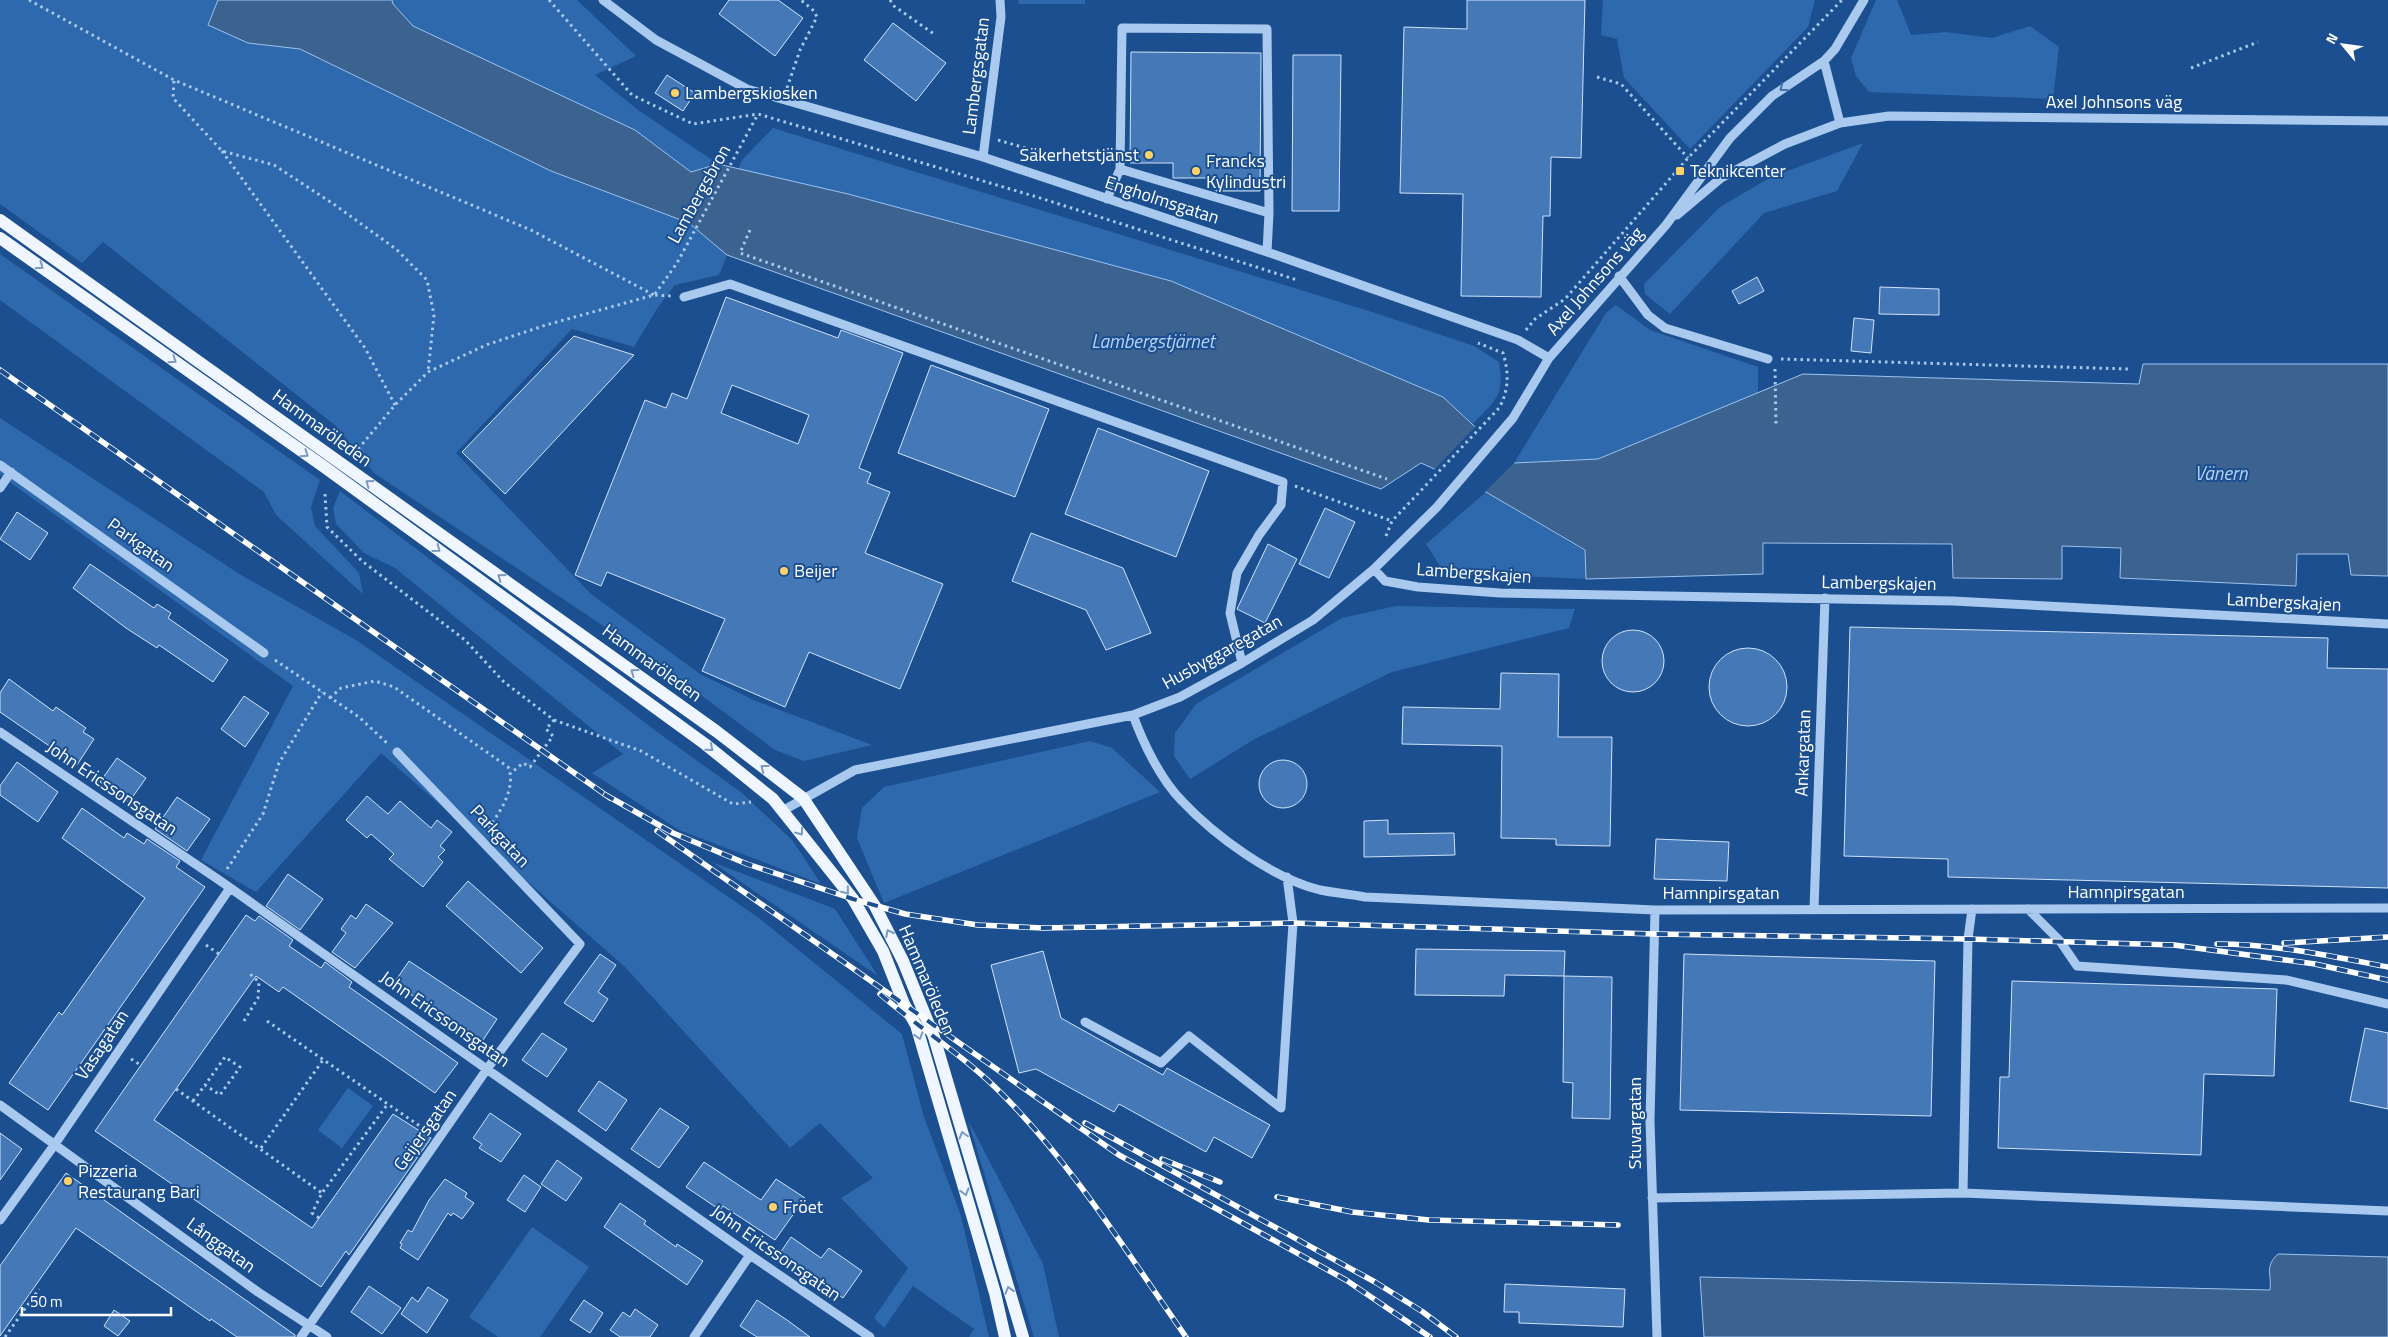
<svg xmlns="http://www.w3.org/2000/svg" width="2388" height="1337" viewBox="0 0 2388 1337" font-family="'Titillium Web',sans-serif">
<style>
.green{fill:#2e69ad}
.water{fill:#3c6290;stroke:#9cc4f0}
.pier{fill:#1b4f8f}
.building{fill:#4478b7;stroke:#cfe3fa;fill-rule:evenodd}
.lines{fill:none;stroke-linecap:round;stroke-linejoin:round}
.path{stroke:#a9c9ee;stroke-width:3;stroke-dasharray:2.5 4;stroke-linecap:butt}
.minor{stroke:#a9c9ee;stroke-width:9}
.major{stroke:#f0f6ff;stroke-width:12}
.rail-casing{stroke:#fff;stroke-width:5.5}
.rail{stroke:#1b4f8f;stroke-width:4;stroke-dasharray:11;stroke-linecap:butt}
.oneway{stroke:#4674ac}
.oneway2{stroke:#7b9ac1}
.poi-dot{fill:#ffd166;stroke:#1b4f8f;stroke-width:2}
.labels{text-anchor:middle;stroke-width:4;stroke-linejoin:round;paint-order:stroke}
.street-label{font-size:18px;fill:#fff;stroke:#1b4f8f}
.poi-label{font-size:18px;fill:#fff;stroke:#1b4f8f;text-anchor:start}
.water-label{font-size:19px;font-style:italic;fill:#b5d3f5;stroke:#1b4f8f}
</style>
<rect width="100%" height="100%" fill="#1b4f8f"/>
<path class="green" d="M0,0H218L208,25L248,43L300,49L551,171L689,223L727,255L719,275L675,285L658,307L634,347L572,329L456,453L591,594L700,674L756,701L872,745L804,761L775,750L644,653L374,473L336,426L103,242L82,263L0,204Z
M392,0H577L636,56L595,75L638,110L718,164L691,172L635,130L413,26L393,4Z
M1018,0H1085V4H1019Z
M1603,0H1815L1808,27L1690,149L1624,78L1617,39L1601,35Z
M1876,0H1897L1911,35L1946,32L1992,38L2030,26L2059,47L2053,99L1869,92L1856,76L1851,58Z
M773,128L1369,311L1474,346L1499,362C1505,397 1495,400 1473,424L1443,397L1171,281L848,194L738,169L742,160Z
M1863,143L1837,191L1764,213L1670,314L1645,294L1644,284L1720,207L1771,177Z
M0,254L320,480L311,507L315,526L359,573L363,594L276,515L264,492L0,300Z
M1616,305L1650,330L1758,367V393L1598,459L1514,463L1606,313Z
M0,418L241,575L356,640L759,918L902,1034L924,1117L961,1216L989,1337H969L974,1329L913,1286L884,1328L874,1318L908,1268L841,1198L873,1178L820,1123L790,1148L625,967L381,753L256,892L201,860L293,686L0,475Z
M340,491L660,734L742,793L793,841L821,884L679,830L592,773L623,754L395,568L364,553L336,524L333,508Z
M1486,492L1585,551L1586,579L1455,573L1442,569L1426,544Z
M1396,606L1575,609L1569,628L1392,672L1253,740L1190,779L1174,756L1175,733L1196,704L1342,618Z
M1090,741L1112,748L1160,792L884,903L857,838L862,808L884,787Z
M712,862L835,909L878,976Z
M348,1088L373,1106L342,1148L318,1130Z
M968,1120L1043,1264L1059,1337H1034Z
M532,1227L589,1267L540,1337H498L469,1317Z"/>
<path class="water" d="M218,0H392L393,4L413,26L635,130L691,172L718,164L848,194L1171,281L1443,397L1514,463L1598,459L1803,374L2139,384L2143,364H2388V576L2351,575L2348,554H2297L2296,586L2120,578L2121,548L2062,546V579L1953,578L1952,544L1763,543V574L1586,579L1585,550L1486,492L1421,463L1381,489L727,255L689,223L551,171L300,49L248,43L208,25Z
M2278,1254L2388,1257V1337H1704L1700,1277L2270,1290C2272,1274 2264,1267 2278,1254Z"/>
<path class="pier" d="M1477,425L1517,460L1484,493L1433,471Z"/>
<path class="building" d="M729,0H778L803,18L775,56L719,14Z
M1467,0H1585L1581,158L1551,157L1550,216H1543L1541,297L1461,296L1463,194L1400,193L1404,27L1467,29Z
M893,23L946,63L916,101L864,60Z
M1131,52L1261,53L1260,191H1216V178H1173V163H1130Z
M1293,55H1341L1339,211H1292Z
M667,75L695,93L683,111L655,93Z
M1757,277L1764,291L1739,304L1732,291Z
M1880,287L1939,289V315L1879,314Z
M726,297L838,338L841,330L903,353L859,468L871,473L867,483L890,492L865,553L943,584L900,689L809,652L785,707L702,671L725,619L607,572L601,586L575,575L645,400L666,408L672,393L687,399ZM732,385L809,415L798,444L721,413Z
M1854,318L1874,320L1871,353L1851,351Z
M574,336L634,355L505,494L462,452Z
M931,365L1049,409L1015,497L898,453Z
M1098,428L1209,471L1176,557L1065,514Z
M1325,508L1355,522L1329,578L1299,564Z
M17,512L48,533L30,560L0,539Z
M1031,533L1123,568L1151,633L1106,650L1086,610L1012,581Z
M1268,544L1297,559L1265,623L1237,609Z
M90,564L154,608L157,604L171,613L168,618L228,660L213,682L159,645L157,648L126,628L73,588Z
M1850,627L2328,638L2327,668L2388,669V888L1948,877V859L1844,856Z
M1602 661a31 31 0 1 1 62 0a31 31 0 1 1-62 0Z
M1709 687a39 39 0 1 1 78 0a39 39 0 1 1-78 0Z
M1501,673L1559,674L1558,737H1612L1610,846L1556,845V839L1501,838L1502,746L1402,744L1403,707L1500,709Z
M9,679L53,711L56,707L86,728L83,732L94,739L77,765L0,712V693Z
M244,696L269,713L245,747L221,729Z
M117,758L146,778L129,802L100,782Z
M1259 784a24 24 0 1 1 48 0a24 24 0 1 1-48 0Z
M17,762L58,792L38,822L0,795V786Z
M367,796L388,814L400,801L431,828L437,820L452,832L440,846L445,850L438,857L443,862L423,887L389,859L394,854L371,834L367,838L346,820Z
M177,797L210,819L187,851L155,829Z
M82,808L124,838L127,833L144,844L147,839L180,861L176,867L205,887L48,1110L9,1083L59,1012L62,1015L145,898L62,838Z
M1388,820V834L1454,833L1455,855L1364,857V821Z
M1656,839L1729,842L1727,881L1654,879Z
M288,874L323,899L300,930L266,906Z
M468,881L543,948L521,973L446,906Z
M366,904L393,923L355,968L332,952L346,933L341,929L351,915L356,919Z
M246,915L255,921L259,916L293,940L289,946L321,968L325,962L352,982L349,987L458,1063L435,1093L283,987L279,992L256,976L154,1120L312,1228L393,1114L431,1138L349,1255L346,1251L321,1287L95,1131Z
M1416,949L1565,951L1564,976L1505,975L1504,996L1415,995Z
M1043,951L1061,1018L1163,1075L1167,1068L1270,1125L1252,1158L1214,1137L1206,1152L1119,1104L1114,1112L1036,1069L1019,1073L991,965Z
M600,954L616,965L598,992L608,999L593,1022L564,1003Z
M1684,954L1935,961L1931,1116L1680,1110Z
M409,961L497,1019L481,1043L394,983Z
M1564,976L1612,977L1610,1119L1572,1118L1573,1083L1563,1082Z
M2012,981L2277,989L2274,1076L2204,1074L2201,1155L1998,1148L2000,1077H2009Z
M2365,1028L2388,1033V1109L2350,1101Z
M542,1033L567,1049L547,1077L522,1060Z
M599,1081L627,1100L606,1131L578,1111Z
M660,1108L689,1127L659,1168L631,1149Z
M490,1113L521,1134L501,1162L479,1148L482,1144L473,1138Z
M0,1133L22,1149L0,1180Z
M557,1160L582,1178L566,1201L541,1184Z
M704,1162L761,1200L776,1179L805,1198L775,1240L723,1206L720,1210L686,1187Z
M66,1173L295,1335V1337H237L211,1319L210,1321L76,1228L0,1336V1266Z
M524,1175L541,1187L525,1212L507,1200Z
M445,1179L467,1193L465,1197L474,1203L462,1219L453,1213L451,1216L448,1213L418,1260L400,1248L402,1244L400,1243L408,1230L412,1232L429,1200Z
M620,1203L646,1221L644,1224L676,1247L677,1244L703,1261L687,1285L604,1227Z
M791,1237L821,1258L829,1248L862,1271L843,1298L780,1253Z
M1505,1284L1625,1289L1623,1327L1519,1323V1312H1504Z
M369,1286L401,1308L382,1334L351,1312Z
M428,1287L448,1300L427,1333L401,1314L412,1297L418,1302Z
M584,1300L603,1313L590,1333L570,1320Z
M757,1300L787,1320L810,1337H757L740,1326Z
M635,1309L658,1325L650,1337H620L610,1330L623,1312L630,1317Z
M114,1310L130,1321L118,1336L104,1326Z"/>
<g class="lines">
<path class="path" d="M29,0L174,80L531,230L654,295
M549,0L632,95L693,124L758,114L1037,197L1297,280
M890,0L894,6L934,34
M2191,68L2258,42
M1597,77L1621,84L1688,158
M174,81L173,98L222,151L274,165L335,205L396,249L427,280L434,315L428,372
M787,88L800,50L817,17L814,11L801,0
M998,140L1049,155L1046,165
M222,151L365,348L395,405
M750,230L740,253L1387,479
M655,294L677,263L758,114
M1526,330L1535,319L1565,299L1688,158L1842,0
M1781,359L2128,369
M1775,369L1776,426
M354,454L395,405L428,372L486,345L546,325L654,295L671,296
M1295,486L1392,521
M325,494L327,527L362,561L465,640L504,682L554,720L546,729L553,736L530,767L523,763L511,773
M1386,536L1392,521L1499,408C1509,391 1509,372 1503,353L1478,343
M275,660L359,717L388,744
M330,698L341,688L375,681L394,687L508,767C517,785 500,815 487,828
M554,720L641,751L733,804L751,802
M227,869L263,814L279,763L322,692
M206,945L219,954
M244,1021L258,998L259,982L248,972
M267,1021L427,1131
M131,1059L142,1066
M176,1089L322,1193
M193,1101L205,1085L220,1095L240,1067L225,1057L205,1085
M261,1148L323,1060
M319,1218L312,1213L322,1193L387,1105
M5,1337L39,1289"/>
<path class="minor" d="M603,0L656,40L747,89L983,157L1273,254L1518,340L1549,358
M1824,61L1840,123
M983,157L1001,17L1000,0
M1120,169L1122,28L1267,29L1269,213
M1107,199L1120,169L1269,213L1267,252
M1677,215L1721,178L1785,144L1840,123L1889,116L2388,121
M1619,276L1648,315L1665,328L1768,359
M684,297L730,284L1283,482L1281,505L1259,535L1237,573L1230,613L1242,663
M0,465L264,653
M0,488L11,472
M1374,569L1385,581L1418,587L1500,593L1953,601L2388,624
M1133,715C1143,743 1161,780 1182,801C1215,836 1272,878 1320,890C1335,893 1350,894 1365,897L1655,910L2388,908
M0,732L219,880L750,1255L870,1337
M784,810L855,770L1133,715L1180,697L1242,663L1313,620L1374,569L1437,507L1513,418L1549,358L1666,225L1730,138L1772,96L1824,61L1835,49L1864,0
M1814,909L1825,598
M2028,909L2060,941L2077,966L2286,980L2388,1004
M1655,910L1650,1121L1657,1337
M1085,1022L1161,1063L1189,1036L1281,1108
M0,1105L258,1292L327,1337
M1281,1108L1293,923L1287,877
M1963,1193L1968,939L1972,909
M1652,1198L1963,1193L2388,1211
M0,1220L55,1144L230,888
M301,1337L487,1069L580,944L397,752
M694,1337L750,1255"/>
<path class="major" d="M0,220L716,731L803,798L875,906L903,961L934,1037L1023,1337
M0,238L323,466L705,744L773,799L853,899L883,951L904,1004L916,1025L995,1293L1005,1337"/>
<defs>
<path id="rail" d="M0,370L610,798
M604,794L673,833L747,864L853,899L905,914L978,925L1043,928L1293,923L1655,934L1968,939L2174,945L2315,964L2388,980
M657,831L1119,1155L1346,1280L1430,1337
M2284,943L2388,937
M2217,944C2275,944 2331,956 2388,967
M880,994C920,1029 966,1057 1003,1095C1072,1164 1130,1257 1186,1337
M1085,1123L1375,1282L1423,1312L1456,1337
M1162,1159L1220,1182
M1277,1197L1352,1212L1429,1220L1618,1225"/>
</defs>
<use href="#rail" class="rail-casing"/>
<use href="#rail" class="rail"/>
</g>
<defs><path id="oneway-chevron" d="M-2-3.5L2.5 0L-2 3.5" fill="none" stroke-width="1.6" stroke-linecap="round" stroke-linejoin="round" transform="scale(1.25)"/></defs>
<use class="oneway" href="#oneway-chevron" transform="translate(1783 88) rotate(143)"/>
<g class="oneway2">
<use href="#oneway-chevron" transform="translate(40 266) rotate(35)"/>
<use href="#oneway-chevron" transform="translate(173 360) rotate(35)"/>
<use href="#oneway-chevron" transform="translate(305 454) rotate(35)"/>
<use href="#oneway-chevron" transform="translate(369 483) rotate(-144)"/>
<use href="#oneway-chevron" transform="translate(437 549) rotate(36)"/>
<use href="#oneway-chevron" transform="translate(501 577) rotate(-144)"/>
<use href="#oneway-chevron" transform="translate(634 672) rotate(-144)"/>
<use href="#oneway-chevron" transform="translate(710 748) rotate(39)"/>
<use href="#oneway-chevron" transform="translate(764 768) rotate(-142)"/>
<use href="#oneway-chevron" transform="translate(800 832) rotate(54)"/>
<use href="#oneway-chevron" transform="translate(846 891) rotate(51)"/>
<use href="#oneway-chevron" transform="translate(889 933) rotate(-117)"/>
<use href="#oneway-chevron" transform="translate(919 1036) rotate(73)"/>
<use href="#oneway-chevron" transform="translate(963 1135) rotate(-106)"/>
<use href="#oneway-chevron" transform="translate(965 1192) rotate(74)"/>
<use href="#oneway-chevron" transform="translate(1009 1290) rotate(-107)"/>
</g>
<g class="poi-dot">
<circle cx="675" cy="93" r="5"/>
<circle cx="1149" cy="155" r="5"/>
<circle cx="1196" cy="171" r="5"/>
<rect x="1675" y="166" width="10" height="10" rx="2.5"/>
<circle cx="784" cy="571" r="5"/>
<circle cx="68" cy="1181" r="5"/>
<circle cx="773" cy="1207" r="5"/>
</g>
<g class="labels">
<g class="street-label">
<text transform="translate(976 76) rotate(-83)" y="6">Lambergsgatan</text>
<text x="2114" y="108">Axel Johnsons väg</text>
<text transform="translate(699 194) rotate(-61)" y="6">Lambergsbron</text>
<text transform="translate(1162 200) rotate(18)" y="6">Engholmsgatan</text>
<text transform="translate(1595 281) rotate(-49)" y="6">Axel Johnsons väg</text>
<text transform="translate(322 428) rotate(36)" y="6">Hammaröleden</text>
<text transform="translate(141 545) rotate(36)" y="6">Parkgatan</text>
<text transform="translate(1474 573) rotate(4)" y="6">Lambergskajen</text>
<text transform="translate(1879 583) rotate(1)" y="6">Lambergskajen</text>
<text transform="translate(2284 602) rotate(3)" y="6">Lambergskajen</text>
<text transform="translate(1222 652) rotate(-29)" y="6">Husbyggaregatan</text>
<text transform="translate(652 663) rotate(36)" y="6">Hammaröleden</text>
<text transform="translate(1803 753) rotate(-88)" y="6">Ankargatan</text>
<text transform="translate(112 788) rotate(34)" y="6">John Ericssonsgatan</text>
<text transform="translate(500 836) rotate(47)" y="6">Parkgatan</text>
<text x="2126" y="898">Hamnpirsgatan</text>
<text x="1721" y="899">Hamnpirsgatan</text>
<text transform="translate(927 980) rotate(67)" y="6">Hammaröleden</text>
<text transform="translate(445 1019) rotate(35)" y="6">John Ericssonsgatan</text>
<text transform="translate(102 1045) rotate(-56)" y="6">Vasagatan</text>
<text transform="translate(1635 1123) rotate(-90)" y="6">Stuvargatan</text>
<text transform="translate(425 1130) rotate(-55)" y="6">Geijersgatan</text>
<text transform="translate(221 1245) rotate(36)" y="6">Långgatan</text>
<text transform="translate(776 1253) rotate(35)" y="6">John Ericssonsgatan</text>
</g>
<g class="poi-label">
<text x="685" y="99">Lambergskiosken</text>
<text x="1139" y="161" text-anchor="end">Säkerhetstjänst</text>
<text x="1206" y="167">Francks<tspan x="1206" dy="21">Kylindustri</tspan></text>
<text x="1690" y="177">Teknikcenter</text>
<text x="794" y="577">Beijer</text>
<text x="78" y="1177">Pizzeria<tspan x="78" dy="21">Restaurang Bari</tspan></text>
<text x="783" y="1213">Fröet</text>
</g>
<g class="water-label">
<text x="1153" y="348">Lambergstjärnet</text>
<text x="2221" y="480">Vänern</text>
</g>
</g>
<g transform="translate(2343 45) rotate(299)" stroke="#1b4f8f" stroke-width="4" paint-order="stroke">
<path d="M0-4L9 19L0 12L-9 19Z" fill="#ffffff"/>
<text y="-8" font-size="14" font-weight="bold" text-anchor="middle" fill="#ffffff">N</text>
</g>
<path d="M22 1307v8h149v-8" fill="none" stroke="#ffffff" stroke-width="2.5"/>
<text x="30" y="1307" font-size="15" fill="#ffffff" stroke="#1b4f8f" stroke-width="4" paint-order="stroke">50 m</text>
</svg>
